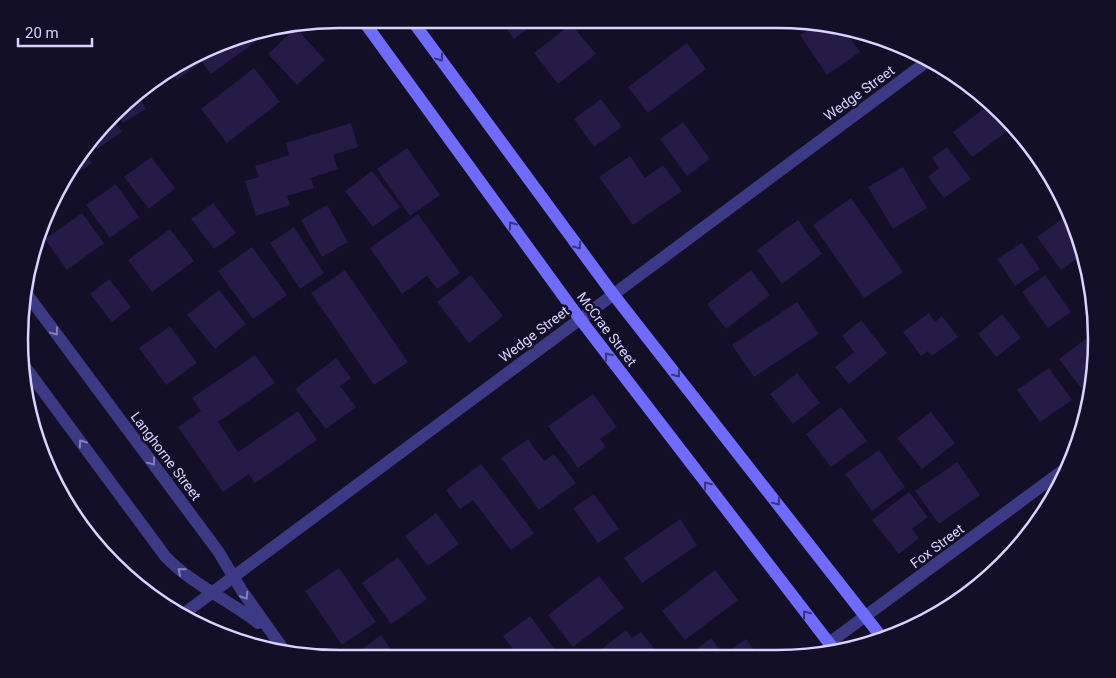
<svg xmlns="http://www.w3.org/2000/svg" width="1116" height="678" viewBox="0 0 1116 678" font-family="Roboto,sans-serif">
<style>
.building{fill:#241b47}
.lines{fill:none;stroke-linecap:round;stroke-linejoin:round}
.street{stroke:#3d3a85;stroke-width:12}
.secondary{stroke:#6f6bff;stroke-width:12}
.oneway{stroke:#38347d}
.oneway2{stroke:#837fbc}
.labels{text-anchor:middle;stroke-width:5;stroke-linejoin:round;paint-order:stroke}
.street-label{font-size:14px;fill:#d9d4ff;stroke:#130f26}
.rim{fill:none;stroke:#d9d4ff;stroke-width:2.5}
</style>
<rect width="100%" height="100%" fill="#130f26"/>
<path class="building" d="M500,20H539L514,39Z
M819,22L843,28L860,52L827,75L800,35Z
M571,24L596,54L558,84L534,53Z
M296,28L325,60L297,85L268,54Z
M272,30L211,74L202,62L177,80L170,71L236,36Z
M687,43L706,69L648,113L628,87Z
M254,68L280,102L227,143L201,109Z
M136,93L146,109L123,123L116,113Z
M601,99L622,127L594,147L574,119Z
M989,105L1008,131L972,157L953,132Z
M112,117L122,132L97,149L90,139Z
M683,122L710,159L687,176L660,139Z
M351,123L358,147L333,155L338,169L311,178L314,188L287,196L290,205L256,216L245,181L259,177L255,166L289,155L286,143Z
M947,147L971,179L944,198L928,177L939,168L932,158Z
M83,148L92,163L66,180Z
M407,148L440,195L410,216L377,169Z
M630,156L645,178L663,165L682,191L633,225L599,177Z
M151,157L175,188L149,209L124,177Z
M903,167L927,208L893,229L868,187Z
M372,171L400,207L373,227L345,191Z
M116,184L139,217L110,238L86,205Z
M851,198L903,272L864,298L813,225Z
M213,203L236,233L214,249L191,219Z
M327,205L348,242L322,257L301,220Z
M82,213L104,243L67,270L45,239Z
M418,214L460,273L437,289L427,276L402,294L370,248Z
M1067,215L1081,256L1061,270L1037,237Z
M798,220L822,254L782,284L757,250Z
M294,227L324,273L300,289L270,243Z
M170,229L194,261L152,292L128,260Z
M1022,243L1040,269L1015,286L997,259Z
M252,247L287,295L253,319L218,271Z
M345,270L408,362L374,385L311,293Z
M751,270L770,295L726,329L707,304Z
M471,275L503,316L469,343L437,302Z
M1045,275L1071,312L1048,328L1022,292Z
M109,279L131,307L112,322L90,294Z
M219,290L246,324L215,349L187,315Z
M797,302L819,334L754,377L732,345Z
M929,313L935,322L942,316L958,337L932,356L928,351L921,356L903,332Z
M1002,314L1021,338L996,357L978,334Z
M861,320L887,353L849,384L835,367L854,352L842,336Z
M170,326L197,363L166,385L139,348Z
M1092,334L1089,382L1081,388L1059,359Z
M255,355L275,383L218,422L238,452L298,411L317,440L255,483L249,474L223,492L178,427L201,411L192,398Z
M336,358L351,378L340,386L356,407L326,429L295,389Z
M1049,368L1072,400L1040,422L1017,390Z
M797,373L820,403L793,424L770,394Z
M593,394L617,427L600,439L606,447L578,468L548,426Z
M841,407L867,441L831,467L806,434Z
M931,412L955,443L922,469L897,438Z
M528,439L544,461L554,454L576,483L539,510L501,458Z
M879,450L905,487L872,511L845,474Z
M957,462L980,495L939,524L915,491Z
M481,464L534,533L511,550L473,500L460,509L446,490Z
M909,492L928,517L912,529L919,538L899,554L872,520Z
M594,494L619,529L598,543L573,508Z
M436,513L459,544L428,566L405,536Z
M680,519L697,545L642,583L624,558Z
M398,557L427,599L391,624L362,583Z
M339,568L376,622L342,645L305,591Z
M715,570L738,600L685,640L662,611Z
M599,576L624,608L573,647L548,615Z
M530,616L561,658L519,657L503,636Z
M626,630L632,638L641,632L659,655L655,658H590Z
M381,635L396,657H356L354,655Z
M711,638L724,655L746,639L759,656L755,658H685Z"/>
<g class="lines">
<path class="street" d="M26,293L218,551L242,591L286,653
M23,364L165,556C192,585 228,599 258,623
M182,615L929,60
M829,643L1062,471"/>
<path class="secondary" d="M362,19L580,319L836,652
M411,19L613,294L883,639"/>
</g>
<defs><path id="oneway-chevron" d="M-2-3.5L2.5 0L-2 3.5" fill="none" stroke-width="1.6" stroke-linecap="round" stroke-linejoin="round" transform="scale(1.25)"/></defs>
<g class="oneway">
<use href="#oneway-chevron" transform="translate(440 58) rotate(54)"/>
<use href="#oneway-chevron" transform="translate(512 225) rotate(-126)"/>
<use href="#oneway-chevron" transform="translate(578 246) rotate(54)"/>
<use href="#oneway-chevron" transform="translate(608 356) rotate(-128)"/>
<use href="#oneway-chevron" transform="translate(677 374) rotate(52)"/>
<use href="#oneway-chevron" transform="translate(707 485) rotate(-128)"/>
<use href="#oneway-chevron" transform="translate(777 502) rotate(52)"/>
<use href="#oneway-chevron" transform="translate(806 614) rotate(-128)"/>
</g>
<g class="oneway2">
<use href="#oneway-chevron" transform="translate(55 332) rotate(53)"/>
<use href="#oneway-chevron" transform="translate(82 443) rotate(-126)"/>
<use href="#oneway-chevron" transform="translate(152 462) rotate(53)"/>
<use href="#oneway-chevron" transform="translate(181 571) rotate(-140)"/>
<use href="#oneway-chevron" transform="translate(245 596) rotate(57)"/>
</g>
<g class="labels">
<g class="street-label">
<text transform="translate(859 93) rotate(-36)" y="5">Wedge Street</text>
<text transform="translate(607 329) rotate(53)" y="5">McCrae Street</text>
<text transform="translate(534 334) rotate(-37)" y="5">Wedge Street</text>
<text transform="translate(166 456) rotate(53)" y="5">Langhorne Street</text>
<text transform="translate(937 546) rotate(-37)" y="5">Fox Street</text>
</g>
</g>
<path d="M0 0H1116V678H0ZM339 28H777A311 311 0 0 1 1088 339V339A311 311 0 0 1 777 650H339A311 311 0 0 1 28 339V339A311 311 0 0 1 339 28Z" fill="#130f26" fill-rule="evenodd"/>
<path class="rim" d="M339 28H777A311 311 0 0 1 1088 339V339A311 311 0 0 1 777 650H339A311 311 0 0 1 28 339V339A311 311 0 0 1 339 28Z"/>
<path d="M18 38v8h74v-8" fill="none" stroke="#d9d4ff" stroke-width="2.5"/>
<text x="25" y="38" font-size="15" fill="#d9d4ff" stroke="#130f26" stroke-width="4" paint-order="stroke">20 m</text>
</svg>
